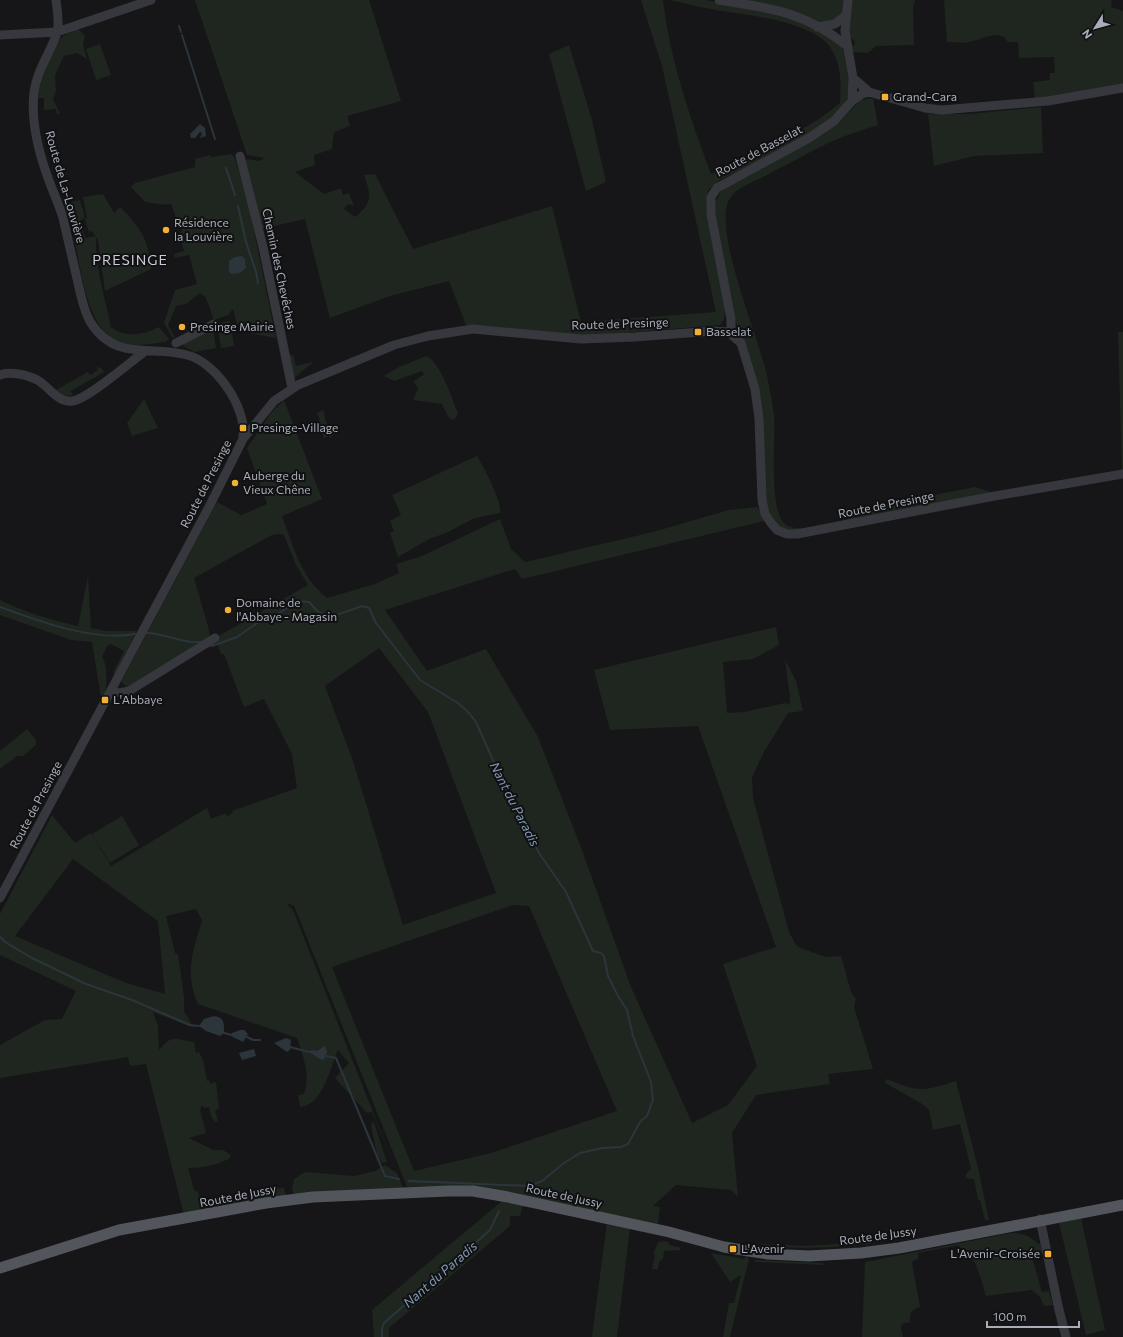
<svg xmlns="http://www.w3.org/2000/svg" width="1123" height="1337" viewBox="0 0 1123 1337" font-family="Commissioner,sans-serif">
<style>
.green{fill:#1e261f;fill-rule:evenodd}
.water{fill:#2c353c}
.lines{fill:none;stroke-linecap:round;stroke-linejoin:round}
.stream{stroke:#2c353c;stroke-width:2}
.minor{stroke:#37383d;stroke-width:9}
.major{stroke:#53555c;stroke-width:11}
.poi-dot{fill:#f2b134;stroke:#111113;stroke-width:1.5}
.labels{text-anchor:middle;stroke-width:4;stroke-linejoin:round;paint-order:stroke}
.poi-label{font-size:12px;fill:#a8adb8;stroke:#111113;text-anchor:start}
.street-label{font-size:12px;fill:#a8adb8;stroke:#111113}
.water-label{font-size:13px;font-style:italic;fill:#7f9bb3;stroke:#111113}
.quarter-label{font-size:14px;letter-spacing:1px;fill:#c9ccd4;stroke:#111113}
</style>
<rect width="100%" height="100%" fill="#161618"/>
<path class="green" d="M195,0H369L401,101L347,116L350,126L334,132L332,149L314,155L315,165L295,172L324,194L341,188L343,195L349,193L354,206L348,204L344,209L355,217C373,203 371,195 364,175L375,174L413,249L552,206L581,322L716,312L662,66L641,0H663C670,60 690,117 711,174C753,154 805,133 840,103C841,84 842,65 830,47C812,22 750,15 721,11C704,8 687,4 670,0H705L777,12L827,35L842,47L844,52L850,89L847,101L843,107L818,129L762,160L720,180L708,190L707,200L726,308L724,319L720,325L585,336L479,325H466L449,281L390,296L330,318L305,219L261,229L243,163L247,159L259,161L265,158L247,155Z
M731,0H844L843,14L841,17L824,24Z
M850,0H915L913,7L914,45L876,46L868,53L851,52L852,46L855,44L854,40L848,37Z
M944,0H1123H1112L1111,7L1123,11V85L1035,99L1033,82L1050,80V73H1055L1054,57L1019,58L1018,42H1008L1004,37L998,35C989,35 981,39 973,41C966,44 955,42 947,42Z
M78,29L85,36L83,45L87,59L77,53L64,56L55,75L56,91L53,99L60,114H57L56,109L44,110V98H38L40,80L55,46L63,36Z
M100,44L111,75L96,80L86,49Z
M569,45L592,120L606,182L586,191L549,54Z
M873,98L878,125C864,130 849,134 835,140C811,151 788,164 765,176C754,182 737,187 730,198C711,228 760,340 767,376C770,389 772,402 774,415C776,439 768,509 785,524C797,535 840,521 855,517L857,510L975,487L991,492L804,530C784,531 780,530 768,514L746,347L735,320L716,229L715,203L722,189L840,121L861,100Z
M1041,107L1043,153L974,156L934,166L928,114H969Z
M231,154L235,158L249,207L276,338L243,332L240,324H237L233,309L228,315L214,320L206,298L200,293L186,304L176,306L168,325L175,338L172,337L164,323L175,290L197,284L189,255L175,258L174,254L184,251L179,233L182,231L179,221H177L171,204L165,205L145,202L131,187L135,183L195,167V159L210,155L212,157Z
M103,194L114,213L120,207C141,228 149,240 151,269L105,291L98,240L92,231L89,232L85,219L87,218L83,197Z
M80,200L85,218L80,220L85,238L96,236C95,268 105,297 111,327C124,338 144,335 159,327L169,339L165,342C149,344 133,348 117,341C84,325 81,264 73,233C70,223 66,213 63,204Z
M230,321L234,346L221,348L217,323Z
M213,327L216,348L194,352L183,346V344Z
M1118,332H1123V470H1122Z
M293,355L296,366L312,362V363L294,378L288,356Z
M426,356C440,361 453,400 458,414L454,420L449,418L442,404L413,400L418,388L413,382L424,374L422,371L394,381L384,376L399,367Z
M96,367L101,368L104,372L71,391L73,396L62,395L56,390L88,372L90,375L98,370Z
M144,399L158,428L132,436L127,423Z
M284,400L322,499L282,516C294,548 300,576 327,598L375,584L399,573L396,564L422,556L500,519L511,549L525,562L653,532L729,510L757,507L763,516L764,521L522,579L515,569L385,610L427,671L486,649L538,737L582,850L631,987L692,1123L728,1105L757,1066L723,964L776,947L698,726L610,730L594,670L776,627L779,645L753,659L723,662L727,713L744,712L785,703L790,705V696L785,660L796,681L803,711L788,713L764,752L752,777L753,798L789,932L796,945L800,948L826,957L841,956L851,992L856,999L854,1007L873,1069L828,1074L830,1084L756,1095L732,1133L738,1197L731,1190L676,1185L653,1206L660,1207L658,1225L450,1186L407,1187L294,906L286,903L293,910L403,1188L294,1195L292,1189L294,1179L305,1172L354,1176L375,1171L385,1165L397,1173L372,1112L367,1113L335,1078L349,1063L338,1050C330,1068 323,1105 300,1107L298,1095L304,1094C311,1076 303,1056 297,1038L198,1004C184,972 193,952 202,920L196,909L166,916L175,953L178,954L184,997V1011L194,1028L153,1012L158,1026L159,1050C173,1034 174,1039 194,1042L196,1053L199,1052L203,1060L207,1081L209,1080L210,1084L216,1082L219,1108L215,1111L218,1121L215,1122L211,1116L209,1107L204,1108L202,1105L200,1110L206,1133L189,1138L213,1150H223L231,1155L229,1159C215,1165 204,1168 188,1168L194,1190L198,1192L203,1208L199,1210L223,1205L222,1200L269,1189L284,1188L286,1196L184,1215L146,1064L130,1066L128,1057L0,1078V1045L45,1020L62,1019L76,991L0,955V914L52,815L75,843L91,833L111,866L207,808L211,819L226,813L227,816L233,813L232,811L297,788L292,754L264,699L244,707L224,654H221L215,638L308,585L296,565L284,535L279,534L272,535L194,578L208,626L210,637L127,687L121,682L217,502L241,515L267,504L247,448L271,413ZM379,648L428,712L496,893L403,925L352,758L325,686ZM73,859L158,921L165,994L126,983L15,936ZM513,905L529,906L617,1111L491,1153L414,1171L332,967Z
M324,410L325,420L334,434L330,438L329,436L324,438L317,421L320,420L317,413Z
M477,456C483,465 503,504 500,513L475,518L446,533L429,539L398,557L390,533L394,531L390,521L401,515L392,495Z
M88,576L91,628L107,631H137L115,674L113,673L124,651L111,644L107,646L102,657C107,662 107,682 106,689C106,693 103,695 101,698L92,642L71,640L0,615V600C25,612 51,620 78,626Z
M27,729L36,740V745L23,756H17L0,769V751Z
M122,816L139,845L110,863L92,834Z
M886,1079C920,1092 921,1092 956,1081L978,1168L989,1220H985L980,1200H978L974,1179L966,1178V1174L971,1169L960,1124L933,1130L929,1110L924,1105L885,1083Z
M374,1122V1123L387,1162L382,1163L377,1155L371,1124Z
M502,1201L523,1205L520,1216H510V1226L389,1328V1337H374L372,1310Z
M1081,1218L1105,1330L1086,1335L1059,1223Z
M607,1222L630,1227L617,1337H592Z
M1011,1233C1027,1233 1029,1237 1041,1245L1042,1255L1032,1257L1042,1292L1049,1291L1053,1305L1044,1306L1040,1297L1032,1290L986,1296C980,1278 978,1257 960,1248L959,1245L918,1253L919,1258L913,1261L912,1263L920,1307C911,1310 910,1312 910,1322L902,1324L901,1328L903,1337H862L865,1262Z
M667,1241L670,1245L681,1248L680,1250L664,1251L663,1259L659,1262L658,1269H652L655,1255H653L658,1242Z
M871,1242V1244C835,1248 800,1249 764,1246L763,1244L805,1246Z
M711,1253L745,1259V1254L749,1259L730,1337H723L729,1303H734L741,1275L730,1282Z
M755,1260L823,1263V1265L755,1262Z"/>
<path class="water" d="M200,124L205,128L206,136L200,138L202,133L200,132L195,138H191L190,134Z
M242,256L245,259L246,268L240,273L231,274L229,271V261L235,257Z
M214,1016C225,1018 224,1023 224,1033L220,1036L206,1031L199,1026L204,1019Z
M240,1030H244L248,1034L243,1042L231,1036L232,1033Z
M286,1038L291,1040L290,1050L287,1052L274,1043Z
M325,1046L327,1052L324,1060L320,1059L309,1052L311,1050L317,1051Z
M254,1049L256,1056L242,1060L239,1053Z"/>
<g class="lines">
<path class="stream" d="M179,26L181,32
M182,35L215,139
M226,168L235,195
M238,206L246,242L256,272L258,283
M0,607C39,621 94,642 135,634
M147,633C164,633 187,645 201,642
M210,645L212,646L237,637L263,619L273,617L298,601L309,602L318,612L331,617L362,606L369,608L376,623L420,680L458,703L469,713L476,722L504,785L539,853L566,892L593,951L601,953L604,956L608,976L618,996L627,1010L633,1036L651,1082L653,1100L647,1116L640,1122L628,1144L621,1147L602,1148L580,1153L564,1163L542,1181L530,1186L409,1181
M0,937L5,942L32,958L86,984L132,1000L190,1025L199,1026
M224,1033L232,1035
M247,1037L253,1040H260
M290,1047L309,1052
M326,1056L336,1058L385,1176L399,1179
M382,1337V1328L384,1323L490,1230L499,1211"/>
<path class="minor" d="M56,0C57,10 60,23 57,33C50,53 37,70 34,92C31,119 38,150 47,175C52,190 59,204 63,218C68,240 73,261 78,283C81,296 84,312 91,323C116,362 152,345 187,355C216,362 247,408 243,437
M719,0C770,8 805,12 846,45
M848,0L845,31L853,78L869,92
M817,27L835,24L845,16
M0,35L57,32L151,0
M852,101L853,78
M240,156L263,247L292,388
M731,333V319L711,214V197L717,188L809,138L834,121L852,101L862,94L869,92L925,108L942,110L1048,101L1123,88
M176,343L214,324
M0,375C11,371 29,375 39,381C50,388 58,403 73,401C89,398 129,363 144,352
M112,691L120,693L129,691L215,638
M0,898L209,507L243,439L274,401L298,385L394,345L428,336L473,329L581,339L635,337L713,331L728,332L741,343L755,389L759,419L762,500L765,514L771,523L777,530L787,534H797L989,497L1123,474
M1040,1219L1059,1310L1066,1337"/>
<path class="major" d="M0,1268L119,1230L266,1203L313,1197L448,1191H473L508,1197L669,1232L724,1247L768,1254L809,1256L861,1253L899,1248L1123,1205"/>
</g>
<g class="poi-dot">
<rect x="881" y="93" width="8" height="8" rx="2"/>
<circle cx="166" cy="230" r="4"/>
<circle cx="182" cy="327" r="4"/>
<rect x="694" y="328" width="8" height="8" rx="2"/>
<rect x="239" y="424" width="8" height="8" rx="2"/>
<circle cx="235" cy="483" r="4"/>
<circle cx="228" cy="610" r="4"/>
<rect x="101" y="696" width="8" height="8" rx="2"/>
<rect x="729" y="1245" width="8" height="8" rx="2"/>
<rect x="1044" y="1250" width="8" height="8" rx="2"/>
</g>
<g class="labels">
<g class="poi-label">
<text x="893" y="101">Grand-Cara</text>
<text x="174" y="227">Résidence<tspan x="174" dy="14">la Louvière</tspan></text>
<text x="190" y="331">Presinge Mairie</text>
<text x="706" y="336">Basselat</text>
<text x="251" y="432">Presinge-Village</text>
<text x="243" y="480">Auberge du<tspan x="243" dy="14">Vieux Chêne</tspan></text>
<text x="236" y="607">Domaine de<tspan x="236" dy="14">l'Abbaye - Magasin</tspan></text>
<text x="113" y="704">L'Abbaye</text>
<text x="741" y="1253">L'Avenir</text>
<text x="1040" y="1258" text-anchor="end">L'Avenir-Croisée</text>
</g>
<g class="street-label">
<text transform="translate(759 151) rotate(-28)" y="4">Route de Basselat</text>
<text transform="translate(65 187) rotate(74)" y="4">Route de La-Louvière</text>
<text transform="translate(279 269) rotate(78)" y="4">Chemin des Chevêches</text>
<text transform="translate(620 324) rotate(-2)" y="4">Route de Presinge</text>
<text transform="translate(206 484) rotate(-63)" y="4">Route de Presinge</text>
<text transform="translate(886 505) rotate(-11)" y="4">Route de Presinge</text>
<text transform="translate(36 805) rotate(-62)" y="4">Route de Presinge</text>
<text transform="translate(238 1196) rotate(-11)" y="4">Route de Jussy</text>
<text transform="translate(564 1196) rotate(12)" y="4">Route de Jussy</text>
<text transform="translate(878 1236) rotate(-8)" y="4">Route de Jussy</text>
</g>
<g class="water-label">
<text transform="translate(515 804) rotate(63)" y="5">Nant du Paradis</text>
<text transform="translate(440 1274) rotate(-41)" y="5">Nant du Paradis</text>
</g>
<g class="quarter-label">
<text x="130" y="265">PRESINGE</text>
</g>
</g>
<g transform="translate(1095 28) rotate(233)" stroke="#111113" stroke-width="3" paint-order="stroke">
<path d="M0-3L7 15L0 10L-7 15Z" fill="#a8adb8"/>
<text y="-6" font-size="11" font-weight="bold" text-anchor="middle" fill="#a8adb8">N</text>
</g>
<path d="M987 1321v6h92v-6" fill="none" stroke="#a8adb8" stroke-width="2"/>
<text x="993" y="1321" font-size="12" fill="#a8adb8" stroke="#111113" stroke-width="3" paint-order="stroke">100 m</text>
</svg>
